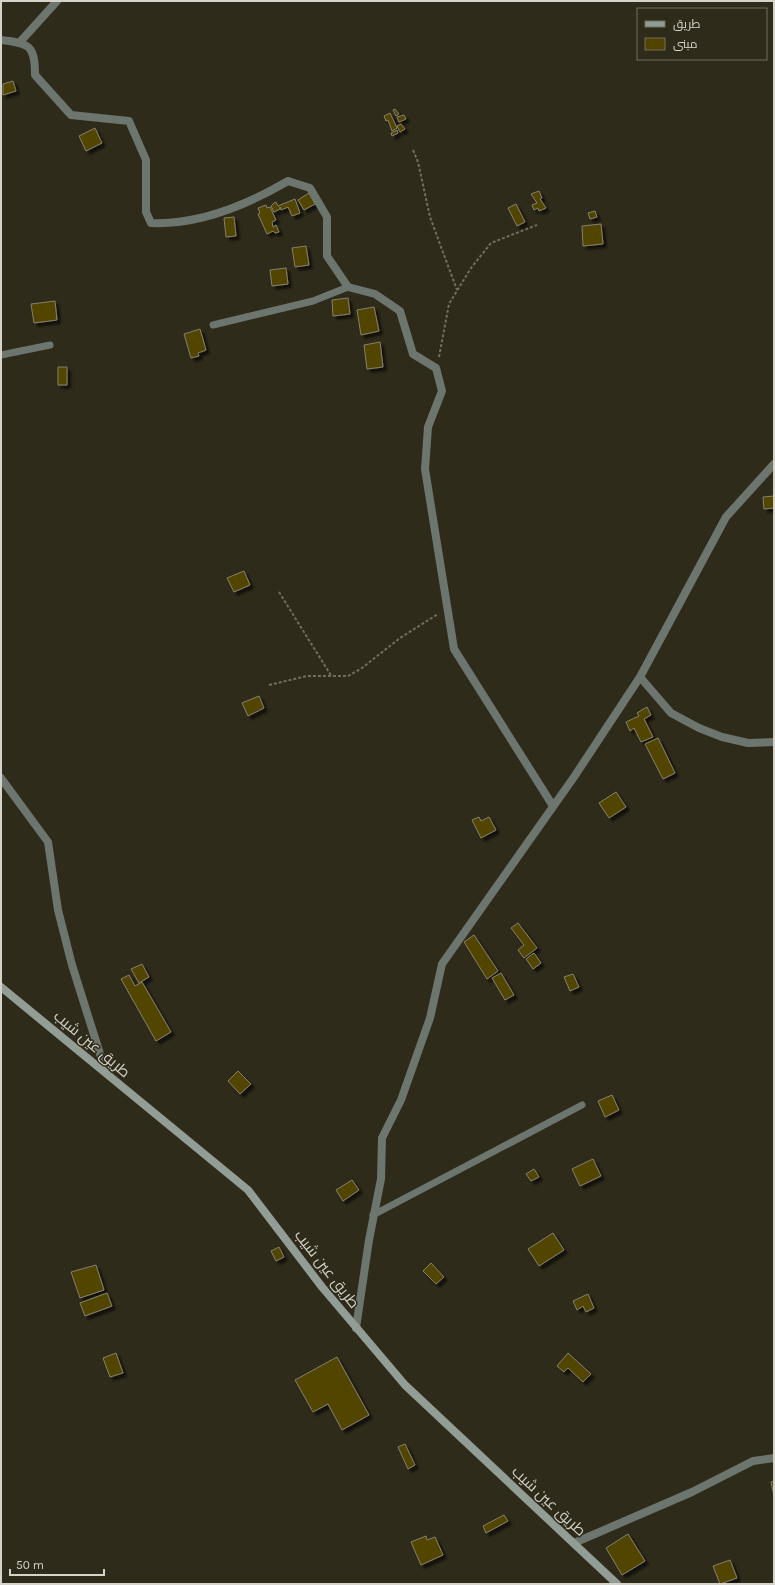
<svg xmlns="http://www.w3.org/2000/svg" width="775" height="1585" viewBox="0 0 775 1585" font-family="Karla,Cairo,sans-serif">
<style>
.building{fill:#514400;stroke:#85816e;filter:url(#shadow)}
.lines{fill:none;stroke-linecap:round;stroke-linejoin:round}
.path{stroke:#716e60;stroke-width:2;stroke-dasharray:3 2;stroke-linecap:butt}
.service{stroke:#6d756f;stroke-width:7}
.minor{stroke:#6d756f;stroke-width:8}
.secondary{stroke:#929e95;stroke-width:8}
.labels{text-anchor:middle;stroke-width:3;stroke-linejoin:round;paint-order:stroke}
.street-label{font-size:15px;fill:#d6d4ca;stroke:#2f2b1b}
</style>
<defs>
<filter id="shadow"><feDropShadow dx="3.5" dy="3.5" stdDeviation="1" flood-color="#0009"/></filter>
</defs>
<rect width="100%" height="100%" fill="#2f2b1b"/>
<path class="building" d="M13,81L16,91L3,95V84Z
M395,109L399,114L396,116L393,110Z
M390,113L397,128L392,131L388,120L386,121L384,116Z
M404,115L406,119L399,122L397,117Z
M401,124L405,129L400,132L397,126Z
M95,128L102,143L86,151L79,136Z
M397,130L398,133L392,136L391,133Z
M539,191L542,198L540,199L546,208L539,211L538,208L534,210L532,205L537,203L531,194Z
M309,193L315,204L304,210L298,200Z
M295,199L300,213L292,216L288,207L281,210L280,207V209L274,212L271,206L274,203L276,202L278,206Z
M516,204L525,222L517,226L508,208Z
M266,205L267,208L270,207L276,220L272,222L273,227L276,225L279,232L275,233L273,231L267,234L258,214L260,213L258,208Z
M595,211L597,217L590,219L588,213Z
M234,217L236,236L226,237L224,218Z
M601,224L603,244L583,246L582,226Z
M306,246L309,265L295,267L292,248Z
M286,268L288,284L272,286L270,270Z
M348,298L350,314L333,316L332,300Z
M55,301L57,320L34,323L31,304Z
M374,307L379,331L361,335L357,310Z
M200,329L206,350L198,353L199,356L191,358L184,334Z
M380,342L383,367L367,369L364,345Z
M58,367H67V385H58Z
M774,496V508L764,509L763,497Z
M244,571L250,585L234,592L227,578Z
M259,696L264,708L248,716L242,703Z
M647,707L651,715L644,719L653,737L641,742L634,728L630,731L626,722L639,716L637,713Z
M658,738L675,773L663,779L645,744Z
M616,792L626,807L609,818L599,803Z
M479,817L481,821L489,817L496,830L481,838L472,820Z
M518,923L537,948L524,958L518,950L524,945L511,928Z
M474,935L498,971L487,979L464,942Z
M534,953L541,963L533,969L526,959Z
M142,964L149,977L139,983L131,969Z
M501,973L514,995L505,1000L492,978Z
M573,974L579,987L570,991L564,977Z
M129,975L135,986L142,982L171,1032L156,1041L121,979Z
M238,1071L251,1084L240,1094L228,1081Z
M612,1095L619,1110L605,1117L598,1101Z
M593,1159L601,1176L580,1186L572,1169Z
M534,1169L539,1177L531,1181L526,1174Z
M352,1180L359,1190L343,1201L336,1190Z
M553,1233L564,1250L539,1266L528,1249Z
M279,1247L284,1257L276,1261L271,1251Z
M431,1263L444,1277L436,1284L423,1271Z
M96,1265L104,1290L80,1298L71,1272Z
M107,1293L112,1306L85,1316L80,1303Z
M588,1294L594,1308L586,1312L583,1306L577,1310L573,1301Z
M116,1353L123,1373L110,1377L103,1358Z
M568,1353L591,1374L583,1382L568,1368L564,1372L557,1366Z
M337,1357L369,1415L342,1430L328,1404L313,1412L295,1380Z
M405,1444L415,1465L408,1469L398,1447Z
M774,1481V1496L771,1482Z
M504,1515L508,1521L486,1533L483,1526Z
M628,1534L645,1561L622,1575L606,1548Z
M426,1536L427,1540L435,1537L443,1555L421,1565L411,1542Z
M730,1560L737,1578L720,1584L713,1566Z"/>
<g class="lines">
<path class="path" d="M413,150L418,162L430,217L457,290
M439,357L449,304L471,268L491,243L537,225
M279,592L332,677
M269,685L307,676H348L362,668L400,638L438,614"/>
<path class="service" d="M213,325L313,301L348,287
M1,355L50,345
M373,1215L582,1105"/>
<path class="minor" d="M1,40C29,43 35,45 35,75L71,115L129,121L146,160V212L151,223C199,225 247,205 288,181L310,188L327,217V256L348,287L375,294L400,311L413,354L436,368L442,391L428,427L425,469L454,649L553,806
M20,42L57,1
M640,677L726,517L774,464
M1,778L48,842L58,910L72,965L106,1073
M356,1328L369,1240L381,1179L382,1138L401,1100L430,1018L442,964L574,777L640,677L671,713L699,728L722,737L748,743L774,742
M574,1543L692,1492L753,1461L774,1458"/>
<path class="secondary" d="M1,987L248,1190L322,1287L405,1385L617,1584"/>
</g>
<g class="labels">
<g class="street-label">
<text transform="translate(92 1044) rotate(40)" y="5">طريق عين شيب</text>
<text transform="translate(327 1269) rotate(52)" y="5">طريق عين شيب</text>
<text transform="translate(549 1501) rotate(43)" y="5">طريق عين شيب</text>
</g>
</g>
<rect width="775" height="1585" fill="none" stroke="#d6d4ca" stroke-width="4"/>
<rect x="637" y="8" width="130" height="52" fill="#2f2b1b" stroke="#726f61"/>
<rect x="645" y="21" width="20" height="6" fill="#929e95" stroke="#726f61"/>
<text x="673" y="28" font-size="12" fill="#d6d4ca">طريق</text>
<rect x="645" y="38" width="20" height="12" fill="#514400" stroke="#726f61"/>
<text x="673" y="48" font-size="12" fill="#d6d4ca">مبنى</text>
<path d="M10 1569v6h94v-6" fill="none" stroke="#d6d4ca" stroke-width="2"/>
<text x="16" y="1569" font-size="12" fill="#d6d4ca" stroke="#2f2b1b" stroke-width="3" paint-order="stroke">50 m</text>
</svg>
